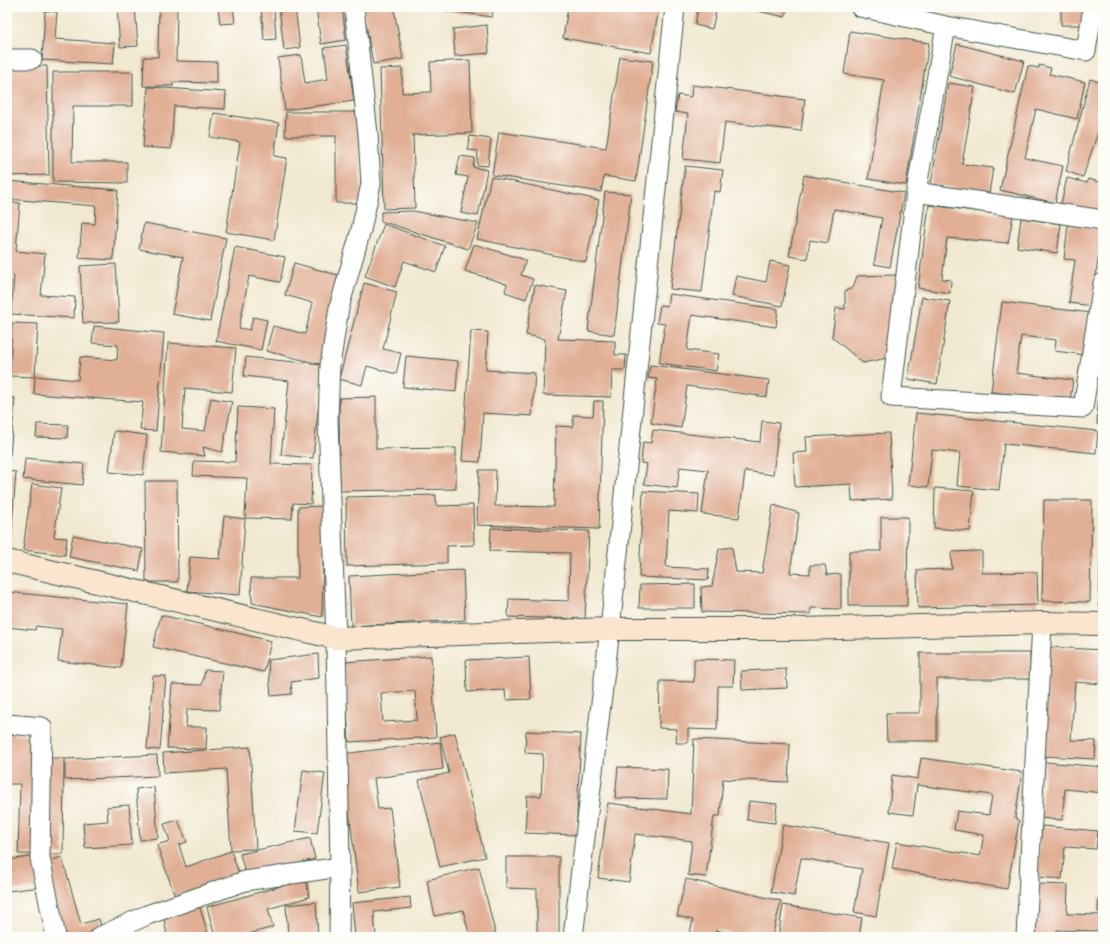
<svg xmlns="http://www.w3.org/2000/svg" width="1110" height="944" viewBox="0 0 1110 944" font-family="'Playpen Sans',sans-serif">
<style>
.building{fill:#e1af95;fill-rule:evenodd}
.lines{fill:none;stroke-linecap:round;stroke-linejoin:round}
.street-casing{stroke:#3e574b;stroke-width:21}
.secondary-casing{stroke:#3e574b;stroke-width:24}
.street{stroke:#fff;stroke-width:19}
.secondary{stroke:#fbe5cf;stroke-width:22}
</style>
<rect width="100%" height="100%" fill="#fdfcf7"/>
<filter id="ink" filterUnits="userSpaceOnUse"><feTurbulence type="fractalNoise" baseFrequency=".025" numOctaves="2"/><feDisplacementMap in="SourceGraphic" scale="8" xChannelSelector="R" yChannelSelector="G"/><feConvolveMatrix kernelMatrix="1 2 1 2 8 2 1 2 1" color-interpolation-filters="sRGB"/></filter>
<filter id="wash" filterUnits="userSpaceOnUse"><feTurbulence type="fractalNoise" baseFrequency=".012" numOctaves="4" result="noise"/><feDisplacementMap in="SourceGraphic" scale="16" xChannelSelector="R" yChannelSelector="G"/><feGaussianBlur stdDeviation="0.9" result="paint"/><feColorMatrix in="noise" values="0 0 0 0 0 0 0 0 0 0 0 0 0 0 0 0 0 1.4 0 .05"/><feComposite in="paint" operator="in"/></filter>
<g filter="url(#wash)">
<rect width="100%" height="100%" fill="#f1e8d0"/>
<g id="blocks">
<path class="building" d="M117,7H135L138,46L120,47Z
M159,7H177L176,61L217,62V83L173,82V86H143L144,57H158Z
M218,7H233L235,23L220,24Z
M261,7H274L276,39L264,40Z
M279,7H295L300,48L284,50Z
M316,7H342L346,40L321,44Z
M363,7H399V8L394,9L403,59L373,64Z
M441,7H493L492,17L441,10Z
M568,7H659L651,53L563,38Z
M698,7H717L712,29L695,25Z
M739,7H787L785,17Z
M1061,7H1085L1082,25H1061Z
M45,11L57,12L55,39L115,43L113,64L42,60Z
M487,25L489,53L455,56L453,29Z
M850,31L929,43L906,185L868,179L884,80L844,74Z
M957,44L1024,61L1015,94L949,76Z
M346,45L354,101L285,110L278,58L301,55L305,83L328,79L324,48Z
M620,57L653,61L636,181L604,176L601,192L492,175L499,132L606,148Z
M470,60L472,133L413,135L415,208L384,209L380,69L402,68V93L431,92L430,62Z
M1039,65L1051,68L1049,74L1085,82L1077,119L1036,109L1025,158L1063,166L1055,203L1000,190L1028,66L1039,68Z
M47,66L49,175L7,176V67Z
M53,72H133V106H73L72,162H127V183L53,182Z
M1090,79L1103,83V117L1083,177L1066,171Z
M948,83L975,87L962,164L993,168L989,194L931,184Z
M692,85L805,99L801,131L725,122L720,163L683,159L688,114L675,112L678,95L691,97Z
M148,87L226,92L225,109L174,106L171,149L143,147Z
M286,112H361V203H336V136H285Z
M214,113L279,123L274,156L287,158L274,240L226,232L240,142L210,137Z
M470,136L491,139L488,166L477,165L478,151L468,150Z
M460,156L475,158L473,167L487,170L478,216L461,213L468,177L456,175Z
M685,166L723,170L720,192L714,191L702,292L670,289Z
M804,175L904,193L890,267L874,264L882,218L834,209L828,243L810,240L807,259L789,256Z
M491,177L599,200L586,262L477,239Z
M1067,178L1087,183L1088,179L1103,183V217L1060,208Z
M7,181L118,190L113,260L79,258L82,223L95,224L96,206L7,199Z
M605,192L631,194L614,335L588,331Z
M7,202L20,203L16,251L45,254L41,295L75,297L74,318L11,314L14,275L7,274Z
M929,205L1013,216L1008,243L947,238L942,279L951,280L950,293L918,288Z
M413,211L478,223L468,249L381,221V212Z
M1021,218L1061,224L1057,253L1017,247Z
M144,223L226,238L210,321L172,314L183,257L139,249Z
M384,224L445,246L436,272L404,261L395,287L365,276Z
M1068,225L1102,229L1092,306L1069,303L1075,260L1064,259Z
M474,244L526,260L521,275L533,279L526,299L505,292L507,284L465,271Z
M235,247L285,257L280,282L249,276L239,328L250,330L253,317L267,320L261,350L216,341Z
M770,261L790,265L782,306L732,296L736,276L766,282Z
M294,263L345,277L323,365L266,351L273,326L305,334L313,303L285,295Z
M116,264L119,322L83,323L80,266Z
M896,275L887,358L863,363L832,337L836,308L845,309V291L853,288L857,276Z
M7,280L11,281L8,322H7Z
M364,283L397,292L383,349L401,353L396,374L367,366L362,385L339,379Z
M535,285L567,291L558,339L615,341V355H626L625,370H612L611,397L543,395L545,339L526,335Z
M669,294L778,309L776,327L692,315L687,350L719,354L716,371L659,363L665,324L657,323L660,305L667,306Z
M922,297L950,301L937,384L908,379Z
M1002,302L1091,313L1086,355L1055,351L1056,340L1021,336L1016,373L1073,380L1070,401L991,392Z
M12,323L38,324L35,376L78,380L80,357L117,360L118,345L92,343L94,326L164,333L156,431L140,430L143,402L34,394L35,377L10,376Z
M471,331L488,332L486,370L535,373L532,416L483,413L480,462L462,461Z
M168,343L236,348L232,392L185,388L182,429L205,431L211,398L232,402L222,452L203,447L205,456L161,452Z
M406,356L458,361L456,392L403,387Z
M246,357L323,365L313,458L281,455L289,381L244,376Z
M650,365L769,380L767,397L687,386L681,428L651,423L657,379L648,378Z
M1100,368H1103V425L1097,424Z
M7,397L15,398L10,455H7Z
M376,397V449L456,448V489L340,491L339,398Z
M594,401H603L599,529L477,525L479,470H496L495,506L554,507L556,426L573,427V415L593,416Z
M238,407L274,409L271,464L312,465L311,504L293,503L292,519L245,518L247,478L193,476L194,461L235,462Z
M916,413L1098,431L1096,453L1004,444L999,490L957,486L960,453L932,450L928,487L908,485Z
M762,421L779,423L773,475L745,471L739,518L702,514L708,470L680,467L677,488L644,484L647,464L641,463L643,442L651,443L653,430L760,442Z
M37,424L68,425L67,438L36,437Z
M114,431L147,435L143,475L109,472Z
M889,433L892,499L852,501L851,484L795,487L793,453L807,452L806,437Z
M25,458L84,464L82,485L23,479Z
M7,471L16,472L11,539H7Z
M145,481H177L178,582H146Z
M32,484L61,488L54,537L67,538L65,555L23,550Z
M935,488L974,491L970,531L934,528Z
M643,491L699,494L698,513L669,511L666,567L709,569L708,580L639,577Z
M436,495V506L473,505L474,545L447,546V563L347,566L346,497Z
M1044,500H1092L1090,602L1042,601Z
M773,505L799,513L790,573L810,574V565H825L827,575L841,574V609L811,608V614L702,612L701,587L712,586L719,549L732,547L736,572L762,573Z
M324,506L322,617L252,603L251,578H298V507Z
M224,516L245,519L240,595L187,591L190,557L220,559Z
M881,517H908L907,606H849V551H881Z
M491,528L589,531L585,619L508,617L509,599L569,601L570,553L490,551Z
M1101,529H1103V606H1099Z
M73,535L143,549L139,571L69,557Z
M982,551V573L1037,572L1038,605L918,608L917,570L952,569L951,552Z
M463,570L465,620L351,626L349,576Z
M695,584V608H639L640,585Z
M7,592L128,604L121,668L58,661L62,629L36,626L35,630L7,627Z
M161,615L271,641L264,672L153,647Z
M1049,647L1103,650V684L1075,682L1071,740L1096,741L1095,759L1043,756Z
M920,653H1030V679H937V741H887L886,713H920Z
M318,654L319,678L291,682L292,694L271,696L268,660Z
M431,656L436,737L349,742L344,662ZM415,691L417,720L383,722L381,693Z
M529,657L531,699L506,700L505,690L467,692L466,660Z
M694,659L734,660L733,686H718L717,730L688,729V743H676L677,729L659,728L660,681L694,682Z
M786,669L787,688L742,690L741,671Z
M205,670L223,671L219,710L187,709L186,727H207L206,749L167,748L172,684L202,685Z
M153,676H166L160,750L147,749Z
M526,731L581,734L576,835L525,833L527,796H541L543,754L525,753Z
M455,733L485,857L440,867L419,780L449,773L440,737Z
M7,734L38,735L35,854H18L20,784H7Z
M694,739L790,744L788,782L723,779L720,816H714L706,877L688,875L692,841L635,834L629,882L598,878L608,803L691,814Z
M440,742L443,769L374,778L378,809L390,808L400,887L359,892L342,754Z
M250,747L256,849L231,850L226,769L164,773L163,753Z
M157,755L158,776L65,780V759Z
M46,758H64L63,854H45Z
M921,758L1022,772L1015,818L1019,821L1007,889L892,869L897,842L980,856L984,835L954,830L957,811L989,815L992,795L917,785L913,815L889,812L892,775L918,779Z
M1045,762L1103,767V793L1065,789L1062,820L1040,818Z
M618,767L668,769L667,799L615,798Z
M303,770L325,773L317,833L295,831Z
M154,787L158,838L140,840L136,789Z
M749,801L777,804L775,823L747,820Z
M129,805L132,845L85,848L83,823L108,821L107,807Z
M178,820L187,842L179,845L186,867L231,851L239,873L175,896L157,845L170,841L164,824Z
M783,825L889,843L876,916L854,912L862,869L801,858L794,896L771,892Z
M1042,826L1098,831L1096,849L1065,847L1062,879L1037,877Z
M310,838L315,859L246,876L240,854Z
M38,856L41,887L7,891V860Z
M62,857L81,924L99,919L102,930L78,937H64L43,863Z
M506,857H559V937H537V889L506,888Z
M479,867L496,936L493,937H470L463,910L435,916L427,880Z
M306,879L309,897L268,909L273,927L239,937H215L207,907Z
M686,879L781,901L772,937H747L716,930L714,937H689L693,920L677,916Z
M1036,884L1068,885L1067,914L1103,915V931L1057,930L1056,937H1034Z
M410,897L411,908L374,912L376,937H355L352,903Z
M1099,897L1103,898V913L1098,912Z
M316,902L318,937H288L286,905Z
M199,905L209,937H167L164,917Z
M783,905L862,918L859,937H778Z"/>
</g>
</g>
<g filter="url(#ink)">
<use href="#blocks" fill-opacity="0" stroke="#3e574b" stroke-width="1"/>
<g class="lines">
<defs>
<path id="street" d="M860,7L946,26L1086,51L1093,7L1103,10
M946,26L916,192L891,397L1083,408L1103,283
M7,59H32
M916,192L1103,220
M7,724L42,727L40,858L56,937
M99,937L147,915L245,881L340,867
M339,937L340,867L336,638L328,419L330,365L339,308L361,230L371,184L368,134L354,7
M573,937L610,629L675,7
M1026,937L1042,623"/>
<path id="secondary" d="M7,561L336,638L610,629H799L1042,623L1103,624"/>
</defs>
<use href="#street" class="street-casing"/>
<use href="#secondary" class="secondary-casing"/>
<use href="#street" class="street"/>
<use href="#secondary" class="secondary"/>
</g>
</g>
<rect width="1110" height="944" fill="none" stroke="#fdfcf7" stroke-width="24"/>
</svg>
